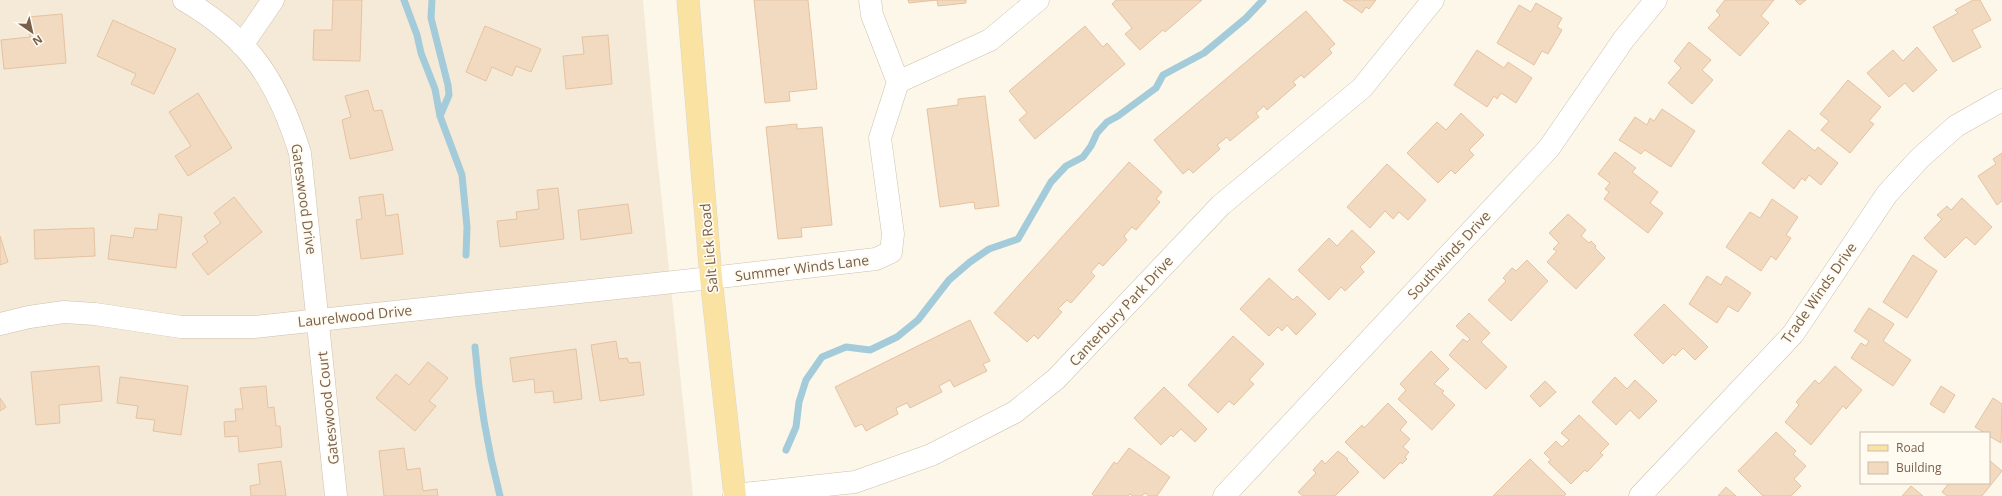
<svg xmlns="http://www.w3.org/2000/svg" width="2002" height="496" viewBox="0 0 2002 496" font-family="'Open Sans',sans-serif">
<style>
.residential{fill:#f4ead7}
.lines{fill:none;stroke-linecap:round;stroke-linejoin:round}
.stream{stroke:#a3cbd9;stroke-width:7}
.building{fill:#f2dac0;stroke:#e5c2a1}
.minor-casing{stroke:#cfc0ae;stroke-width:23}
.major-casing{stroke:#dcd6d0;stroke-width:23}
.minor{stroke:#fff;stroke-width:22}
.major{stroke:#fae3a2;stroke-width:22}
.labels{text-anchor:middle;stroke-width:3.5;stroke-linejoin:round;paint-order:stroke}
.street-label{font-size:14px;fill:#78604c;stroke:#fffbf0}
</style>
<rect width="100%" height="100%" fill="#fdf7e9"/>
<path class="residential" d="M0,0H643L655,136L693,496H0Z"/>
<g class="lines">
<path class="stream" d="M404,0L417,35L421,53L435,89L440,116L462,175L467,227L466,255
M432,0L431,18L448,85L449,95L440,116
M475,347C479,398 487,446 500,496
M786,450L796,427L799,402L806,380L822,357L846,347L870,350L897,337L918,320L949,280L970,262L989,249L1018,239L1051,182L1066,166L1083,157L1091,146L1097,133L1107,122L1118,116L1156,88L1163,75L1204,53L1246,18L1263,0"/>
</g>
<path class="building" d="M333,0H362L360,61L313,60L314,30H332Z
M754,0H808L817,89L789,92L790,101L765,103Z
M908,0H966V3L938,6L937,0L909,3Z
M1116,0H1202L1165,32L1163,30L1140,50L1125,34L1132,28L1112,4Z
M1343,0H1376L1369,9L1366,7L1362,13Z
M1725,0H1774L1761,16L1769,23L1740,56L1708,28L1720,15L1716,11Z
M1795,0H1806L1800,5Z
M1973,0H1980L1991,20L1972,30L1981,47L1953,62L1933,27L1958,13L1955,10Z
M1536,3L1562,18L1557,27L1562,30L1548,54L1542,51L1534,65L1497,43L1519,5L1531,12Z
M1306,11L1335,44L1329,49L1332,53L1304,78L1301,75L1293,82L1296,85L1267,110L1264,106L1256,113L1259,117L1230,141L1227,137L1217,145L1220,149L1193,173L1189,169L1183,174L1154,140Z
M62,14L66,63L4,69L1,40L30,37L28,17Z
M113,20L176,49L154,94L131,84L136,74L97,56Z
M485,26L541,49L531,72L516,66L512,76L492,67L486,81L466,72Z
M1085,26L1103,47L1107,43L1125,64L1035,139L1019,120L1027,113L1009,91Z
M608,35L612,84L566,89L563,56L584,54L582,37Z
M1689,42L1711,60L1702,70L1713,80L1692,104L1668,83L1681,68L1674,61Z
M1917,47L1937,70L1913,92L1905,83L1889,97L1867,73L1893,50L1903,61Z
M1477,50L1504,68L1508,62L1532,78L1516,103L1501,93L1497,99L1494,96L1487,107L1454,85Z
M1848,80L1881,107L1869,121L1874,124L1850,153L1821,130L1829,121L1820,114Z
M368,90L374,111L382,110L393,150L350,159L342,120L351,117L345,96Z
M198,93L232,148L188,176L175,156L191,146L169,112Z
M985,96L999,206L975,209L974,202L940,207L927,109L958,105V99Z
M1662,109L1695,131L1671,167L1645,150L1641,154L1619,140L1635,117L1647,125L1650,118L1654,121Z
M1461,113L1484,135L1469,150L1474,155L1455,174L1451,170L1438,183L1407,153L1437,122L1446,130Z
M797,124V129L822,127L832,225L801,228L802,237L778,239L766,127Z
M1789,130L1815,151L1818,147L1838,163L1821,185L1809,175L1805,181L1802,178L1794,189L1762,163Z
M1615,152L1636,168L1632,172L1658,192L1650,203L1663,213L1648,233L1604,199L1609,192L1605,189L1610,183L1598,174Z
M2002,153V201L1997,205L1978,176L1996,164L1993,159Z
M1129,162L1162,192L1156,199L1160,202L1136,230L1132,227L1124,236L1127,240L1103,266L1099,263L1091,272L1095,276L1071,303L1067,300L1058,309L1062,312L1038,339L1034,335L1027,342L994,313Z
M1387,164L1426,200L1408,220L1399,212L1393,219L1385,211L1370,228L1347,207Z
M558,188L564,239L500,247L497,221L517,219L516,212L539,209L537,190Z
M383,194L386,216L398,214L403,254L361,259L356,220L362,219L359,197Z
M234,197L262,232L208,275L192,254L208,242L204,236L221,223L214,213Z
M1962,198L1992,227L1975,245L1966,237L1945,258L1924,238L1942,219L1937,215L1947,206L1951,210Z
M1772,199L1798,217L1786,235L1791,238L1776,260L1771,256L1761,271L1726,247L1750,212L1760,218Z
M628,204L632,233L581,240L578,210Z
M159,214L182,217L176,268L108,259L111,235L133,238L135,228L157,230Z
M1568,214L1586,230L1581,236L1589,243L1591,241L1596,246L1595,248L1605,258L1576,289L1547,262L1557,251L1553,249L1559,243L1549,233Z
M94,228L95,256L35,259L34,230Z
M1352,230L1375,252L1360,267L1364,272L1345,291L1341,287L1329,300L1298,270L1329,238L1337,246Z
M0,236L8,262L0,265Z
M1913,255L1937,271L1907,318L1883,302Z
M1527,260L1548,281L1511,321L1488,300L1506,281L1503,278L1512,268L1516,271Z
M1707,276L1721,285L1726,276L1751,293L1738,312L1728,306L1717,323L1689,304Z
M1269,278L1293,300L1297,296L1316,314L1296,335L1287,325L1282,331L1278,327L1269,336L1240,309Z
M1664,304L1708,347L1695,360L1683,348L1675,356L1673,354L1663,364L1634,335Z
M1869,308L1894,324L1883,341L1911,360L1893,386L1851,358L1861,343L1866,346L1869,341L1854,331Z
M1469,313L1490,333L1481,342L1507,367L1486,389L1449,355L1463,339L1467,342L1470,339L1456,326Z
M970,320L990,361L983,364L987,371L954,387L950,380L939,386L942,392L910,408L907,403L896,408L898,414L866,431L862,424L855,427L835,387Z
M1233,336L1264,364L1249,380L1254,384L1234,405L1229,401L1218,413L1188,385Z
M616,341L619,359L627,358L629,363L640,362L644,395L600,401L591,345Z
M576,349L582,399L554,403L553,391L535,393L534,379L513,382L510,358Z
M1431,351L1449,369L1434,384L1444,391L1442,393L1455,405L1432,430L1398,399L1406,390L1400,384Z
M428,362L448,378L429,401L436,406L415,431L376,398L396,374L409,385Z
M99,366L102,401L59,405L60,423L36,425L31,372Z
M1835,366L1862,390L1846,409L1843,406L1811,445L1785,422L1799,405L1796,402L1815,380L1819,384Z
M120,377L188,386L181,435L153,431L155,420L136,418L138,406L117,403Z
M1615,377L1627,389L1635,380L1657,401L1639,419L1630,410L1616,425L1592,402Z
M1545,381L1556,392L1540,407L1530,396Z
M266,386L268,408L274,407L276,426H280L282,447L239,452L238,436L225,437L224,422L236,421L235,409H243L240,388Z
M1941,386L1955,395L1944,413L1930,404Z
M1164,387L1207,429L1195,442L1181,429L1173,437L1171,435L1161,445L1134,418Z
M0,398L6,407L0,411Z
M1993,398L2002,404L2001,443L1989,436V433H1985L1975,427Z
M1388,403L1407,422L1400,430L1410,439L1403,447L1409,452L1405,457L1407,459L1402,464L1401,462L1384,479L1345,442L1362,425L1364,428Z
M1579,415L1609,444L1600,453L1603,455L1587,472L1585,470L1571,484L1548,462L1551,460L1544,453L1556,441L1562,447L1569,440L1561,433Z
M1776,432L1796,451L1793,454L1806,466L1794,479L1801,486L1791,496H1763L1738,471Z
M404,448L407,470L420,468L423,491L437,489L438,496H384L379,451Z
M1129,448L1170,477L1157,496H1149L1145,493L1142,496H1133L1130,494L1128,496H1094L1092,494L1114,462L1117,464Z
M1338,451L1348,459L1347,460L1359,472L1335,496H1303L1298,492L1316,473L1313,470L1322,460L1325,464Z
M1530,459L1566,494L1564,496H1493Z
M1989,460L2002,471L1982,496H1947L1942,492L1949,483H1989Z
M281,461L286,496H251L250,486L260,484L258,464Z
M1911,486L1923,496H1902Z
M1726,487L1736,496H1718Z"/>
<g class="lines">
<defs>
<path id="minor" d="M184,0C250,38 278,82 300,153L336,496
M870,0L872,15L898,82
M242,45L273,0
M0,324L29,317L64,312L95,314L181,327H254L711,278L876,259L891,252L893,234L880,138L898,82L990,40L1038,0
M734,495L855,482L931,455L1015,412L1056,379L1221,205L1362,88L1433,0
M1224,496L1549,148L1624,39L1656,0
M1640,496L1793,334L1887,194L1920,158L1956,126L2002,100"/>
<path id="major" d="M688,0L711,278L735,496"/>
</defs>
<use href="#minor" class="minor-casing"/>
<use href="#major" class="major-casing"/>
<use href="#minor" class="minor"/>
<use href="#major" class="major"/>
</g>
<g class="labels">
<g class="street-label">
<text transform="translate(304 199) rotate(82)" y="5">Gateswood Drive</text>
<text transform="translate(709 248) rotate(-95)" y="5">Salt Lick Road</text>
<text transform="translate(1449 255) rotate(-47)" y="5">Southwinds Drive</text>
<text transform="translate(802 268) rotate(-7)" y="5">Summer Winds Lane</text>
<text transform="translate(1819 293) rotate(-55)" y="5">Trade Winds Drive</text>
<text transform="translate(1121 311) rotate(-47)" y="5">Canterbury Park Drive</text>
<text transform="translate(355 316) rotate(-6)" y="5">Laurelwood Drive</text>
<text transform="translate(328 408) rotate(-96)" y="5">Gateswood Court</text>
</g>
</g>
<rect x="1860" y="432" width="130" height="52" fill="#fffbf0" stroke="#c9bdae"/>
<rect x="1868" y="445" width="20" height="6" fill="#fae3a2" stroke="#c9bdae"/>
<text x="1896" y="452" font-size="12" fill="#78604c">Road</text>
<rect x="1868" y="462" width="20" height="12" fill="#f2dac0" stroke="#c9bdae"/>
<text x="1896" y="472" font-size="12" fill="#78604c">Building</text>
<g transform="translate(32 32) rotate(146)" stroke="#fffbf0" stroke-width="3" paint-order="stroke">
<path d="M0-3L7 15L0 10L-7 15Z" fill="#78604c"/>
<text y="-6" font-size="11" font-weight="bold" text-anchor="middle" fill="#78604c">N</text>
</g>
</svg>
